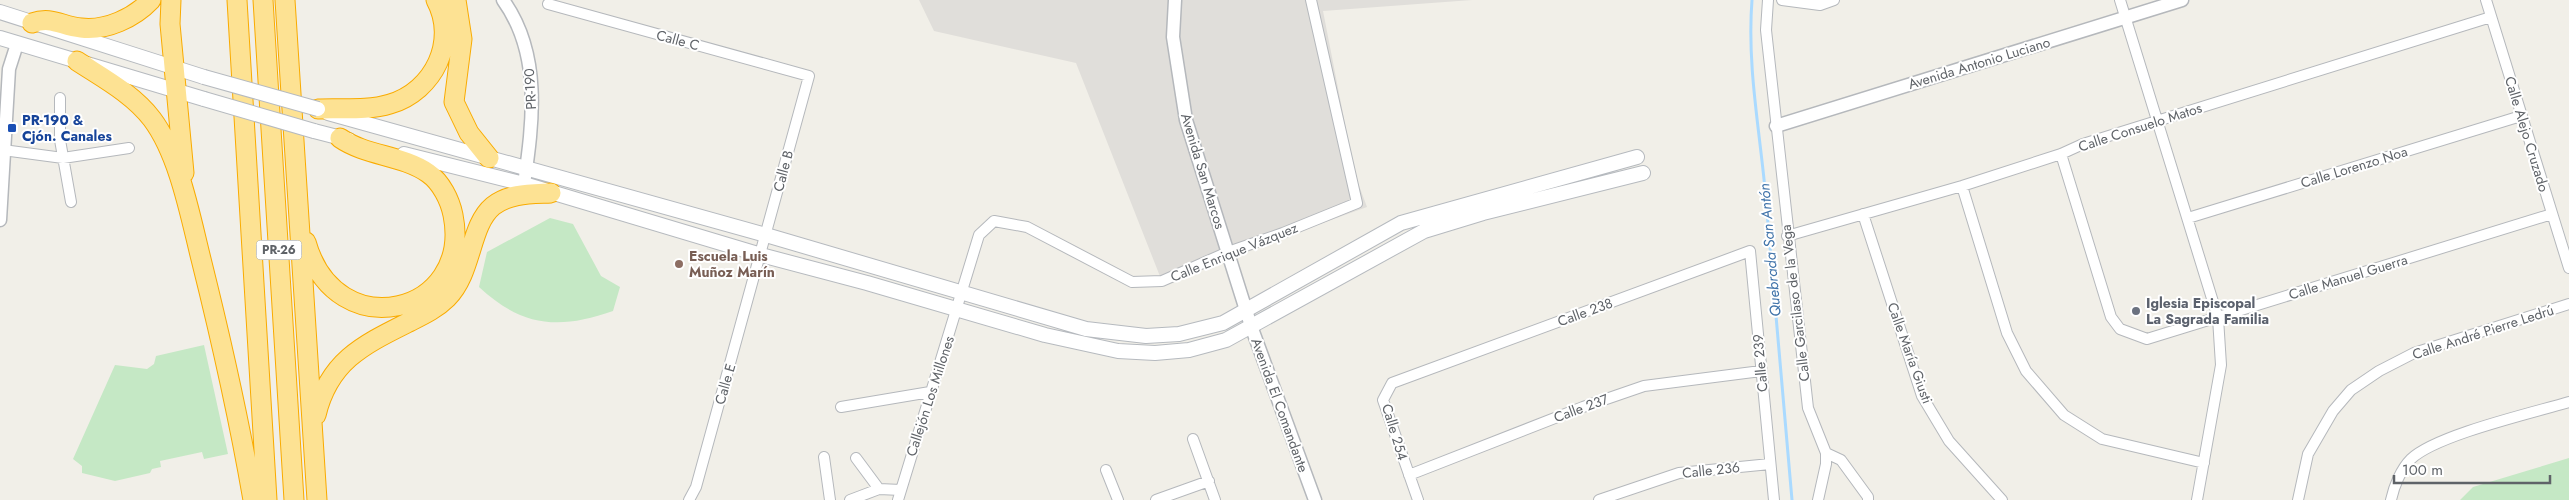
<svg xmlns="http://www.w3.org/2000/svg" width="2569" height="500" viewBox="0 0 2569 500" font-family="Jost,sans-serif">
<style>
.industrial{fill:#e0deda}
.green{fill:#c5e8c5}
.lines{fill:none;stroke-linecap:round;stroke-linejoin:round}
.stream{stroke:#aadaff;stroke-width:3}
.minor-casing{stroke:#b5b8bc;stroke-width:12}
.tertiary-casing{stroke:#b5b8bc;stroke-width:15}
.secondary-casing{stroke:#b6babf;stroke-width:16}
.motorway-casing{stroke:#f9ab00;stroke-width:21}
.minor{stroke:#fff;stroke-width:10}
.tertiary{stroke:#fff;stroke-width:12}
.secondary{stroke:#fff;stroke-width:14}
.motorway{stroke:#fde293;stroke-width:19}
.secondary-bridge-casing{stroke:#b6babf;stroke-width:16;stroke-linecap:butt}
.secondary-bridge{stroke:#fff;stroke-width:14}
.transit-dot{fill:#1a4fb4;stroke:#fff;stroke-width:2}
.education-dot{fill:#8d6e63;stroke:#fff;stroke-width:2}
.worship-dot{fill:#6b7280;stroke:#fff;stroke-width:2}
.labels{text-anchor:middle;stroke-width:4;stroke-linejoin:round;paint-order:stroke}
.shield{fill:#fff;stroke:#8f9295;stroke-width:1}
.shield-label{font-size:12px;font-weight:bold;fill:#5f6368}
.street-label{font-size:14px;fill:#5f6368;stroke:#fff}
.transit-label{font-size:14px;font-weight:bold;fill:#164399;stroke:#fff;text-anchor:start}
.education-label{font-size:14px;font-weight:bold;fill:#785e54;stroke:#fff;text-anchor:start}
.worship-label{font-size:14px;font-weight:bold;fill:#5b616d;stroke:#fff;text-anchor:start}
.water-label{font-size:15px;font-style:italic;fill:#4174aa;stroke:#fff}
</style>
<rect width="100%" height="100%" fill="#f1efe8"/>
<path class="industrial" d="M919,0H1472L1323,11L1355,175L1367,207L1228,257L1163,284L1076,63L934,31Z"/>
<path class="green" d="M550,218L573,224L601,276L620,287L613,311C559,330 522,327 479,287L487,252Z
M204,345L228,454L204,459L202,452L160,461L161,467L152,469L150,473L115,481L82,473V466L73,459L115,365L147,369L154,364L156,356Z
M2569,458V500H2460L2473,487Z"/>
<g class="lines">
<path class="stream" d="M1752,0C1747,64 1759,126 1765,189C1775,293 1782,396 1792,500"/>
<defs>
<path id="minor" d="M1768,0L1766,30L1808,408L1826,453L1841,460L1868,497V500
M1782,0L1820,5L1834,0
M2120,0L2218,318L2221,365L2197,500
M2486,0L2569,268
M548,4L809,76L696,487L689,500
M60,98V140L71,202
M3,150L63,158L129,148
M2061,154L2111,317L2120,329L2147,339L2552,214
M1962,186L2007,333L2026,371L2064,415L2102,439L2204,463
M1863,214L1922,396L1949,441L2002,500
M2188,218L2521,116
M1787,236L1962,186L2061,154L2083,144L2491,17
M841,407L930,392
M1193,439L1215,500
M824,457L830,500
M856,458L879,489
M1106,470L1118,500
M1409,475L1583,407L1644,386L1761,371
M850,500L879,489L901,490
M898,500L979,235L994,221L1027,227L1132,282L1162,281L1228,252L1283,233L1357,203L1311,0
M1156,500L1209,481
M1418,500L1383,400L1392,383L1750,251L1774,500
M1599,500L1679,473L1770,464
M1818,500L1826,464V453
M2298,500L2308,454L2333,411L2351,390L2379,371L2414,353L2569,304
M2391,500C2394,486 2401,469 2411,459C2436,435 2532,413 2569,402"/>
<path id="tertiary" d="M503,0C542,54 533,122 524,184
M1175,0L1173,37L1186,120L1251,326L1315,500
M1776,126L2182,0
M0,220L9,69L17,44"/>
<path id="secondary" d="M0,12L204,77
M0,38L204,99
M328,113L766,235L1086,329L1146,336L1179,334L1223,323L1401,223L1637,157
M314,131L349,140
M404,154L524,184L761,255L867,283L1045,335L1118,351L1155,353L1189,350L1226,340L1424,231L1483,213L1643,173"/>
<path id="motorway" d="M171,0L170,24L184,173
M237,0L267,500
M263,0L294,500
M285,0L317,500
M456,0L462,39L454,102L469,133L489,158
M32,23C52,16 61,26 81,28C106,31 134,18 151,0
M77,61C103,78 133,94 152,119C179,155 190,215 201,259C221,339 239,419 253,500
M318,109C341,108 368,111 390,104C434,91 458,41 436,0
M306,242C336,349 473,314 453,215C450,200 441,182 428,173C402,155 366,156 340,138
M316,415C329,361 363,345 409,322C423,315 436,309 447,298C473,272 469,226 493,206C510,193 531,194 551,193"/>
</defs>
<use href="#minor" class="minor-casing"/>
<use href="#tertiary" class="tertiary-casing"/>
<use href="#secondary" class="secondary-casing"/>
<use href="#motorway" class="motorway-casing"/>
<use href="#minor" class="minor"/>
<use href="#tertiary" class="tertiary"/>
<use href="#secondary" class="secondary"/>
<use href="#motorway" class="motorway"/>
<defs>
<path id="secondary-bridge" d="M204,77L318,109
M204,99L314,131"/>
</defs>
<use href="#secondary-bridge" class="secondary-bridge-casing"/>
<use href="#secondary-bridge" class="secondary-bridge"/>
</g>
<rect class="transit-dot" x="7" y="123" width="10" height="10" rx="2.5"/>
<circle class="education-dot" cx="679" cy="264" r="5"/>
<circle class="worship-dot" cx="2136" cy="311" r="5"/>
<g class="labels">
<rect class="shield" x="256.5" y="240.5" width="45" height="19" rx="4"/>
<g class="shield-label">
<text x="279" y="254">PR-26</text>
</g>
<g class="street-label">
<text transform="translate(678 40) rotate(15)" y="5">Calle C</text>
<text transform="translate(1979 63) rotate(-17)" y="5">Avenida Antonio Luciano</text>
<text transform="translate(530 89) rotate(-93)" y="5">PR-190</text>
<text transform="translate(2140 127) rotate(-18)" y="5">Calle Consuelo Matos</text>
<text transform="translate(2527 134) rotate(73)" y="5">Calle Alejo Cruzado</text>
<text transform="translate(2354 167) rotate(-17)" y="5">Calle Lorenzo Noa</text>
<text transform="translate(783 171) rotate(-75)" y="5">Calle B</text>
<text transform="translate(1203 171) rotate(73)" y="5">Avenida San Marcos</text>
<text transform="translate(1234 252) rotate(-22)" y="5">Calle Enrique Vázquez</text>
<text transform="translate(2348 277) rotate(-17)" y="5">Calle Manuel Guerra</text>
<text transform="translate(1795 303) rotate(-97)" y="5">Calle Garcilaso de la Vega</text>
<text transform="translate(1585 312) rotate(-20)" y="5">Calle 238</text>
<text transform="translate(2483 332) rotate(-18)" y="5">Calle André Pierre Ledrú</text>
<text transform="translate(1910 353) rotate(70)" y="5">Calle María Giusti</text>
<text transform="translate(1760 363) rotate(-95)" y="5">Calle 239</text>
<text transform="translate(725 384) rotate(-74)" y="5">Calle E</text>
<text transform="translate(930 396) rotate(-72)" y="5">Callejón Los Millones</text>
<text transform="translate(1280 405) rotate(70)" y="5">Avenida El Comandante</text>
<text transform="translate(1581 408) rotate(-20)" y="5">Calle 237</text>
<text transform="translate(1395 432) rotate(73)" y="5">Calle 254</text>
<text transform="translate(1711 470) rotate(-6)" y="5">Calle 236</text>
</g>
<g class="transit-label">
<text x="22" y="125">PR-190 &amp;<tspan x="22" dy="16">Cjón. Canales</tspan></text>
</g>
<g class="education-label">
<text x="689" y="261">Escuela Luis<tspan x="689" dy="16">Muñoz Marín</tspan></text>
</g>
<g class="worship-label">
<text x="2146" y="308">Iglesia Episcopal<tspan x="2146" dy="16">La Sagrada Familia</tspan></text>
</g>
<g class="water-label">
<text transform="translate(1770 250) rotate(-95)" y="5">Quebrada San Antón</text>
</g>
</g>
<path d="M2394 475v8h156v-8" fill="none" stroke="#5f6368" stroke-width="2.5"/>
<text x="2402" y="475" font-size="15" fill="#5f6368" stroke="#ffffff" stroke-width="4" paint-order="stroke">100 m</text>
</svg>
